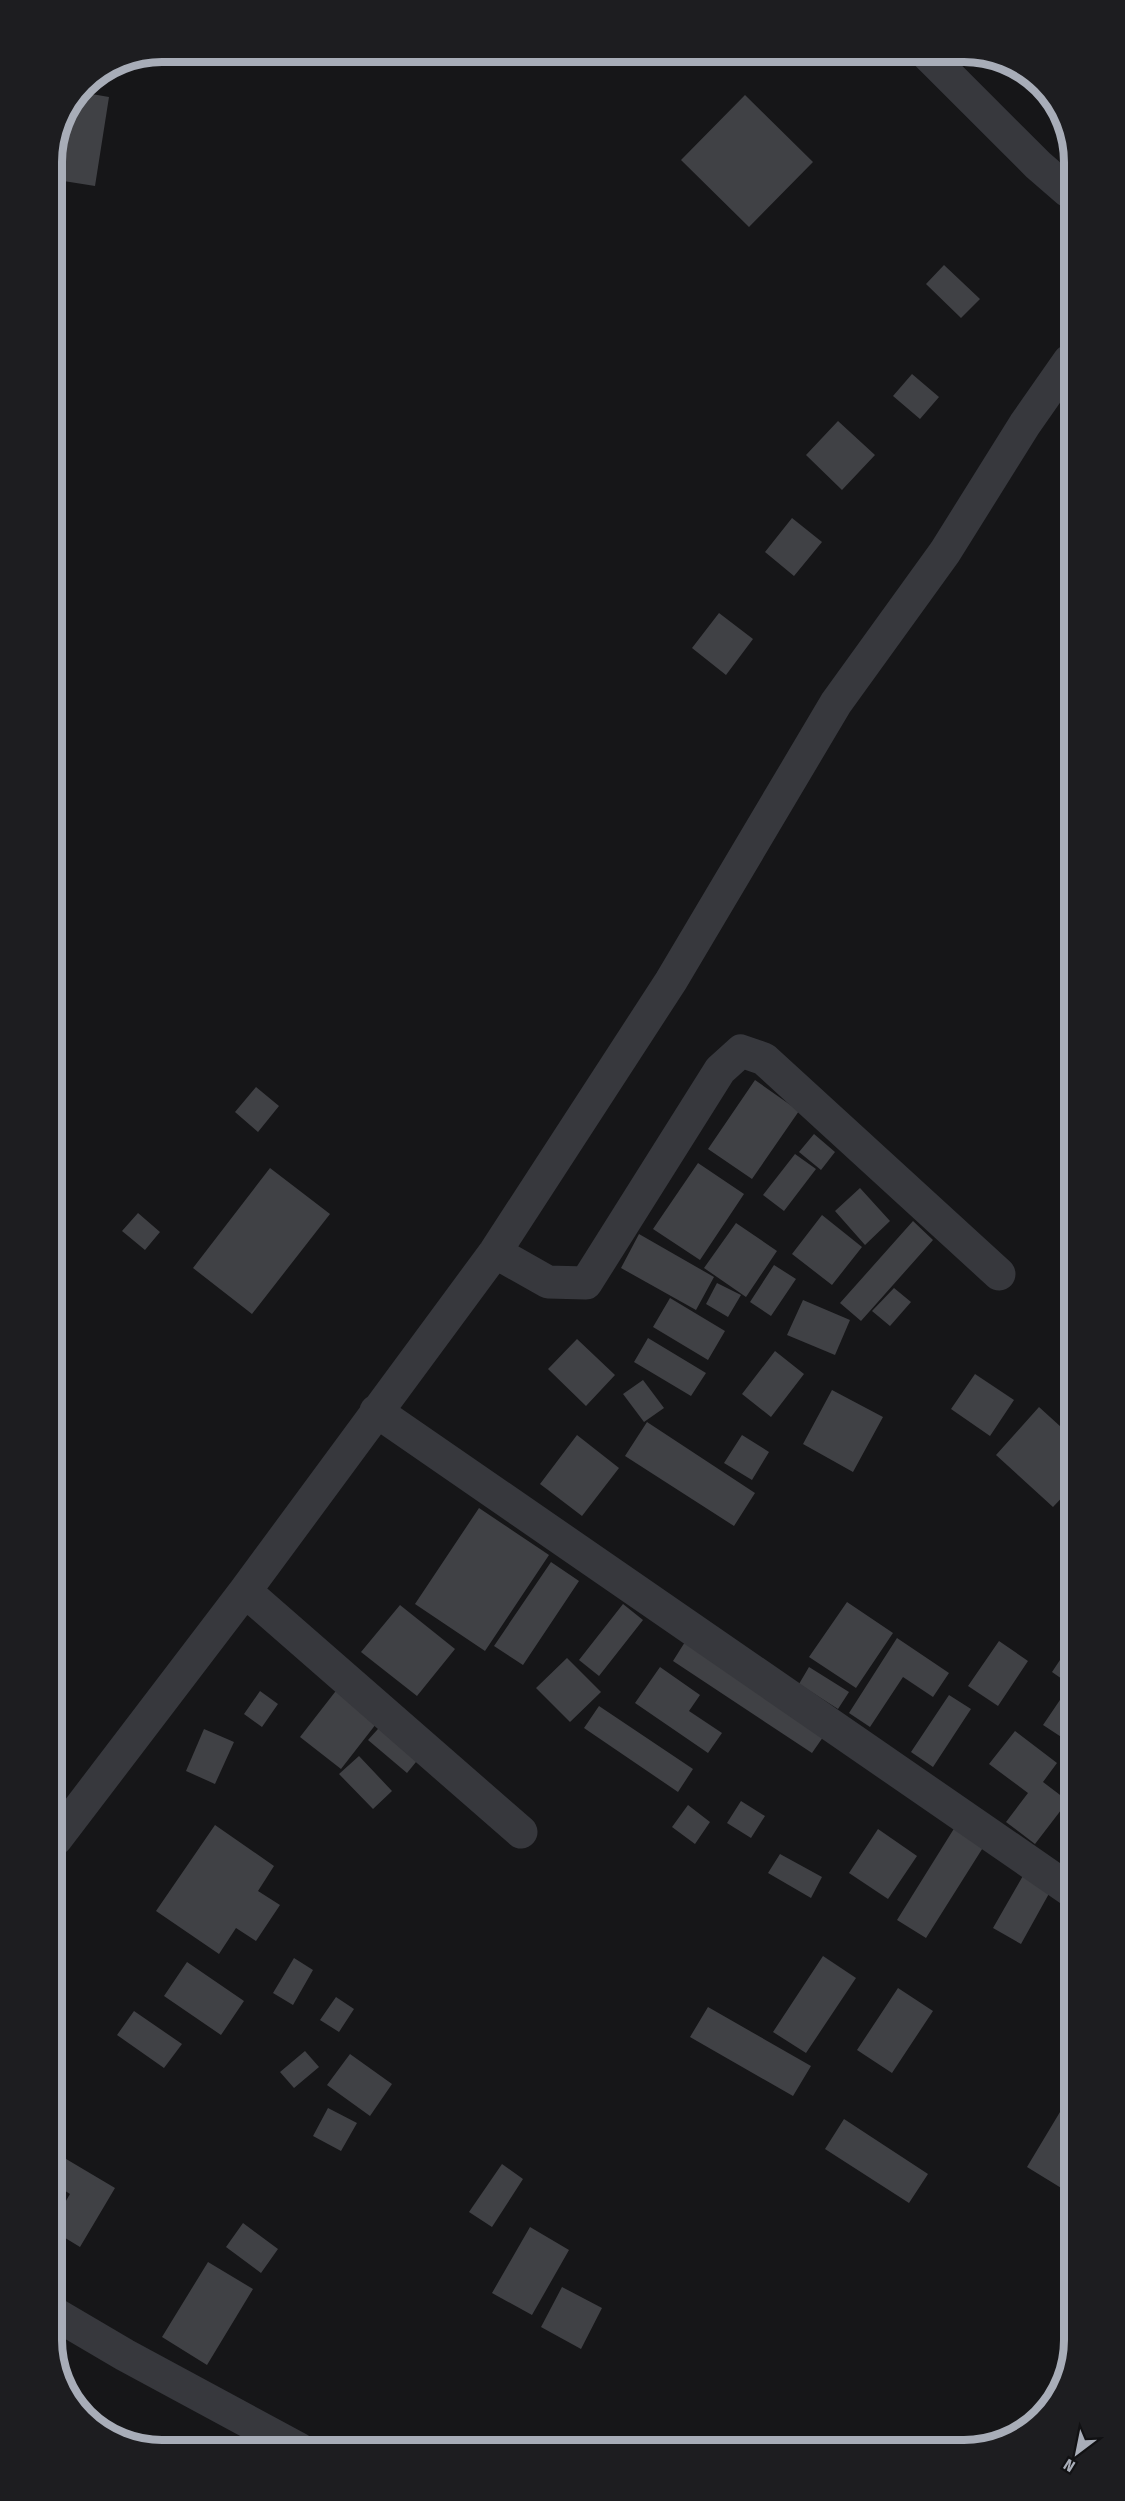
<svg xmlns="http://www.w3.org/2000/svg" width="1125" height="2501" viewBox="0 0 1125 2501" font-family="'Fira Sans Condensed',sans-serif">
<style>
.building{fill:#404145}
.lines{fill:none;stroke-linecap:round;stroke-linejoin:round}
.street{stroke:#37383d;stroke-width:33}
.rim{fill:none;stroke:#a8adb8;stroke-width:8}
</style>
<rect width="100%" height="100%" fill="#161618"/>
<path class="building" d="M80,92L109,97L95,186L51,179V155Z
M745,95L813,162L749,227L681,160Z
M944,265L980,299L961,318L926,284Z
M912,374L939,397L920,419L893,396Z
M838,421L875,455L842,490L806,455Z
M792,518L822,542L794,576L765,552Z
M719,613L753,639L726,675L692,648Z
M755,1080L799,1111L752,1179L708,1149Z
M256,1087L279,1106L258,1132L235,1112Z
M814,1134L835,1152L821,1170L799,1152Z
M795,1154L816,1169L784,1211L763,1195Z
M698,1163L744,1194L700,1260L653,1229Z
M270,1168L330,1214L252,1314L193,1268Z
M860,1188L890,1221L865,1245L835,1211Z
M138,1213L160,1232L145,1250L122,1231Z
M822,1215L862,1247L832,1285L792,1254Z
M913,1221L933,1240L861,1321L840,1303Z
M736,1223L777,1251L746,1297L704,1268Z
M639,1234L714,1277L696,1310L621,1268Z
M774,1265L796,1279L771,1316L750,1302Z
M717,1283L741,1295L728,1317L706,1304Z
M894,1288L911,1302L890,1326L872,1311Z
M670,1298L725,1331L708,1360L653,1327Z
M803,1300L850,1320L835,1355L787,1335Z
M648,1338L706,1373L691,1396L634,1362Z
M577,1339L615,1375L586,1406L548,1369Z
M775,1351L804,1374L771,1417L742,1394Z
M975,1374L1014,1400L990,1436L951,1409Z
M643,1380L664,1408L644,1422L623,1394Z
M832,1390L883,1417L853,1472L803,1444Z
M1039,1407L1072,1437V1487L1053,1507L996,1455Z
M647,1422L755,1493L734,1526L625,1456Z
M577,1435L619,1468L582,1516L540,1484Z
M742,1435L769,1452L752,1480L724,1463Z
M479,1508L549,1555L485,1651L415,1604Z
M551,1562L579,1581L523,1665L494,1646Z
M847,1602L893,1633L856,1688L809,1657Z
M623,1604L643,1620L599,1676L579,1660Z
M400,1605L455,1649L417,1696L361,1652Z
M690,1634L830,1727L812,1753L673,1661Z
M897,1638L949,1673L933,1697L903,1677L870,1727L849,1713Z
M999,1641L1028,1661L998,1706L968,1686Z
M1072,1642V1686L1052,1672Z
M567,1658L601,1692L570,1722L536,1688Z
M660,1667L700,1695L689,1711L722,1733L708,1753L635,1703Z
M809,1667L849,1692L838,1709L799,1684Z
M342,1683L383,1715L341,1769L300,1737Z
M260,1691L278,1704L262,1727L244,1714Z
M949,1695L971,1709L933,1767L911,1752Z
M1062,1697L1072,1704V1744L1043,1725Z
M599,1706L693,1769L678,1792L584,1728Z
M387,1719L425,1751L407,1773L368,1740Z
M204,1729L234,1742L215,1784L186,1771Z
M1015,1731L1057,1763L1043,1782L1068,1801L1035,1844L1006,1822L1028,1793L989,1764Z
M359,1756L392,1791L373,1809L339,1774Z
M741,1801L765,1816L751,1838L727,1823Z
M688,1805L710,1822L695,1844L672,1827Z
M215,1825L274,1866L258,1891L280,1905L256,1941L236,1928L219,1954L156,1911Z
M955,1827L984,1846L926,1938L897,1920Z
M878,1829L917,1856L888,1899L849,1873Z
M780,1854L822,1877L811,1898L768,1873Z
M1024,1874L1051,1890L1021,1944L993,1928Z
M823,1956L856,1978L806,2053L773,2032Z
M294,1958L313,1970L293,2005L273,1993Z
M187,1962L244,2001L221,2035L164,1996Z
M898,1988L933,2011L892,2073L857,2050Z
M336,1997L354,2009L339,2032L320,2020Z
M708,2007L811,2066L793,2096L690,2037Z
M134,2011L182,2044L164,2068L117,2035Z
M305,2051L319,2067L294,2088L280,2072Z
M350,2054L392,2084L370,2116L327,2085Z
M328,2108L357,2123L341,2151L313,2136Z
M1060,2112L1073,2120L1071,2194L1027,2167Z
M844,2119L928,2174L909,2203L825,2149Z
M56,2153L115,2188L80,2247L57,2233V2216L70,2194L56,2185Z
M502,2164L523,2179L492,2227L469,2212Z
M243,2223L278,2249L261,2273L226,2247Z
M530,2227L569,2250L532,2315L492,2293Z
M208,2262L253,2289L207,2365L162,2337Z
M562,2287L602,2308L581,2349L541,2327Z"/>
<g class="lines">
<path class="street" d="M924,51L1038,165L1068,191
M495,1252L548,1282L586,1283L720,1070L741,1051L764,1059L999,1274
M376,1411L1073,1892
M245,1591L521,1832
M56,1839L245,1591L495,1252L671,981L836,703L945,552L1025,424L1069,361
M57,2315L125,2355L299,2449"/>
</g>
<path d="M0 0H1125V2501H0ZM162 62H964A100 100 0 0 1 1064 162V2340A100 100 0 0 1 964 2440H162A100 100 0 0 1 62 2340V162A100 100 0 0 1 162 62Z" fill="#1d1d20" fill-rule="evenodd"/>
<path class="rim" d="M162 62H964A100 100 0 0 1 1064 162V2340A100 100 0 0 1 964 2440H162A100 100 0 0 1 62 2340V162A100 100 0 0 1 162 62Z"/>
<g transform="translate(1077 2453) rotate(212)" stroke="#111113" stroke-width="4.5" paint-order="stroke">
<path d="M0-4.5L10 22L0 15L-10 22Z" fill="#a8adb8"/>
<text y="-9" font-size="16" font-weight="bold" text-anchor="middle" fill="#a8adb8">N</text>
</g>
</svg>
